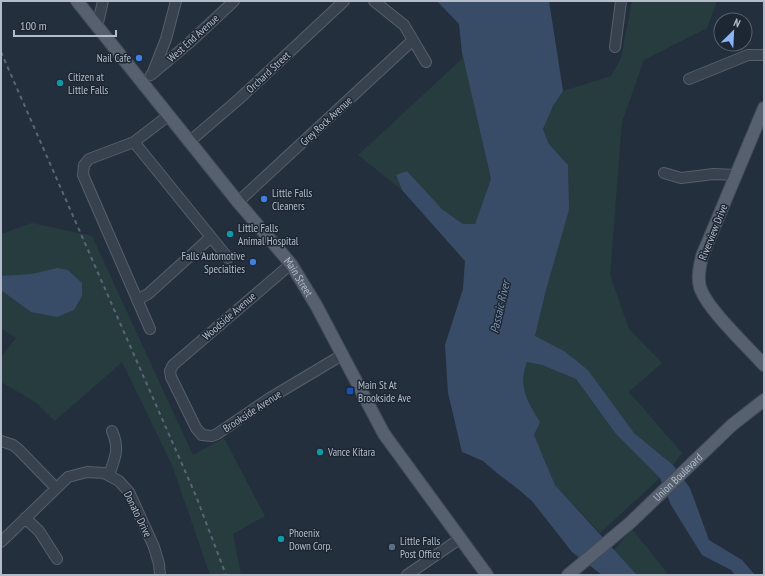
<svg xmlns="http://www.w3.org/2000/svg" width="765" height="576" viewBox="0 0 765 576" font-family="'PT Sans Narrow',sans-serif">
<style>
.green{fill:#263c3f}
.water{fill:#394c67}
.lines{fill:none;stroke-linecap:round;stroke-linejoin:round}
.minor-casing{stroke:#565f6c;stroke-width:12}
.major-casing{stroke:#414a57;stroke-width:14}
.minor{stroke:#38414e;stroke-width:10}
.major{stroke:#56606e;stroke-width:12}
.rail{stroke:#5a6575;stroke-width:2;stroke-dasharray:4 4;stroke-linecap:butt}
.shop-dot{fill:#3f7fe0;stroke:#1d2633;stroke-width:1.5}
.culture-dot{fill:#0f9aa8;stroke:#1d2633;stroke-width:1.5}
.transit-dot{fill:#1a4fb4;stroke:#1d2633;stroke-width:1.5}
.service-dot{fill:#5c6f8a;stroke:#1d2633;stroke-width:1.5}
.labels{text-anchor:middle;stroke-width:3;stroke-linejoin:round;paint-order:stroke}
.street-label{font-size:11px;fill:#b4bcc9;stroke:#1d2633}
.poi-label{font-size:11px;fill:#b4bcc9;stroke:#1d2633;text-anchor:start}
.water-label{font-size:12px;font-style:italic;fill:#7c92b1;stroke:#1d2633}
</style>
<rect width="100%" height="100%" fill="#242f3e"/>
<path class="green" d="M632,1H717L707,28L644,60L622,122L610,275L629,329L662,363L629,392L682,453L673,465L634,433L588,370L535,336L546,290L568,165L549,144L543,129L553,106L563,91L611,76L621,58Z
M463,58L491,179L475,224H463L442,209L407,171L396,176L402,190L358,155Z
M32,223L92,236L193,455L224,438L265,516L233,534L241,575H210L172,465L122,362L55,421L35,402L1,382V357L16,338L1,328V234Z
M527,362L542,365L576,379L616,434L660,478L600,533L555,485L534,435L539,422C527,401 518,386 527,362Z
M632,529L669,575H637L614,550Z"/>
<path class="water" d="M437,1H549L563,91L553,106L543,129L549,144L568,165L569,210L546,290L535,336L564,351L588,370L634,433L673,465L690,488L709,540L742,560L755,575H735L731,570L702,555L671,505L660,478L616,434L576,379L542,365L527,362C518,386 527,401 540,422L534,435L555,485L637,575H602L572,552L532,501L518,489L497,473L483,461L462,452L448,393L445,345L463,289L465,261L402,190L396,175L407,171L442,209L463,224H475L491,179L462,53L459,24Z
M57,268L68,270L82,283V296L74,310L57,317L31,312L1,290V276L32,274Z"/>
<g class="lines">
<defs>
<path id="minor" d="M374,1L404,25L426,62
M97,27L103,1
M615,47L621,1
M153,72L166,39L176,1
M151,75L189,43L234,1
M689,79L748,55H764
M134,142L228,258
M189,142L239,99L344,1
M664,173L681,178L714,174L736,175
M238,202L413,40
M291,264L173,365L170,371L171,377L196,428L202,435L212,436L217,434L270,398L342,355
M137,300L148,294L211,237
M150,329L83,175L84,165L89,159L134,142L168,116
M1,441L13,445L18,449L56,488
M109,475C115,458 120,449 112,431
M25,518L39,531L57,559
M1,542L68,477L87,472L104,473L119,481L129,492L154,547L159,564L160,575
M407,575L461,538"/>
<g id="major">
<path id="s1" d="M77,1L238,202L291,264L316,305L384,434L487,575"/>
<path d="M764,108L702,256C700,266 697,277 700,287C706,308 747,346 764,365"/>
<path id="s2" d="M568,575L631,522L732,425L764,400"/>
</g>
</defs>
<use href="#minor" class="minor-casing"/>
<use href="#major" class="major-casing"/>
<use href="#minor" class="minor"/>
<use href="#major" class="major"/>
<path class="rail" d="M1,52L196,496L226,575"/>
</g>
<g class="shop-dot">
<circle cx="139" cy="58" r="4"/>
<circle cx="264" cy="199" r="4"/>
<circle cx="253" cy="262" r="4"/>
</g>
<g class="culture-dot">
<circle cx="60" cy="83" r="4"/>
<circle cx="230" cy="234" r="4"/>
<circle cx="320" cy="452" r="4"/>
<circle cx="281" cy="539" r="4"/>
</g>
<rect class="transit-dot" x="346" y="387" width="8" height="8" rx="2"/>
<circle class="service-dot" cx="392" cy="547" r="4"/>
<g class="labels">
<g class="street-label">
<text transform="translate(193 38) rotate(-42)" y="4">West End Avenue</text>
<text transform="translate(268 72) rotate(-43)" y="4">Orchard Street</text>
<text transform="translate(326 121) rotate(-43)" y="4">Grey Rock Avenue</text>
<text transform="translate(713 232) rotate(-68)" y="4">Riverview Drive</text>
<text dy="4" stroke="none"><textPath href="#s1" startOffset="354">Main Street</textPath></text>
<text transform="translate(229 316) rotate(-41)" y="4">Woodside Avenue</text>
<text transform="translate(252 411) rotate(-33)" y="4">Brookside Avenue</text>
<text dy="4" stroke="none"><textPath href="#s2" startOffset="147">Union Boulevard</textPath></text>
<text transform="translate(138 514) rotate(64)" y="4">Donato Drive</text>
</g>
<g class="poi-label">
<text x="131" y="62" text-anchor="end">Nail Cafe</text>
<text x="68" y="81">Citizen at<tspan x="68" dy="13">Little Falls</tspan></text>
<text x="272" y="197">Little Falls<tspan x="272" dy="13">Cleaners</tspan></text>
<text x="238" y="232">Little Falls<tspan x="238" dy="13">Animal Hospital</tspan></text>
<text x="245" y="260" text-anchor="end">Falls Automotive<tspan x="245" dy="13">Specialties</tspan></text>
<text x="358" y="389">Main St At<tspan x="358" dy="13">Brookside Ave</tspan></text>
<text x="328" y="456">Vance Kitara</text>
<text x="289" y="537">Phoenix<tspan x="289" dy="13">Down Corp.</tspan></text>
<text x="400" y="545">Little Falls<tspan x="400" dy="13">Post Office</tspan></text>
</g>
<g class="water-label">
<text transform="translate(500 307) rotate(-77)" y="4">Passaic River</text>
</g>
</g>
<rect width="765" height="576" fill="none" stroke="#b4bcc9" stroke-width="4"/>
<g transform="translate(733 32) rotate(24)"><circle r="19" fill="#1d2633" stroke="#59626f"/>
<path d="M0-3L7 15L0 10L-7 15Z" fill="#8ab4f8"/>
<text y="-6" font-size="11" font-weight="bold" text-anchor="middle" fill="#b4bcc9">N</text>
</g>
<path d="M14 30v6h102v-6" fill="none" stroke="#b4bcc9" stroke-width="2"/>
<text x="20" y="30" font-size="12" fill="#b4bcc9" stroke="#1d2633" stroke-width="3" paint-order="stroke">100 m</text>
</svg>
